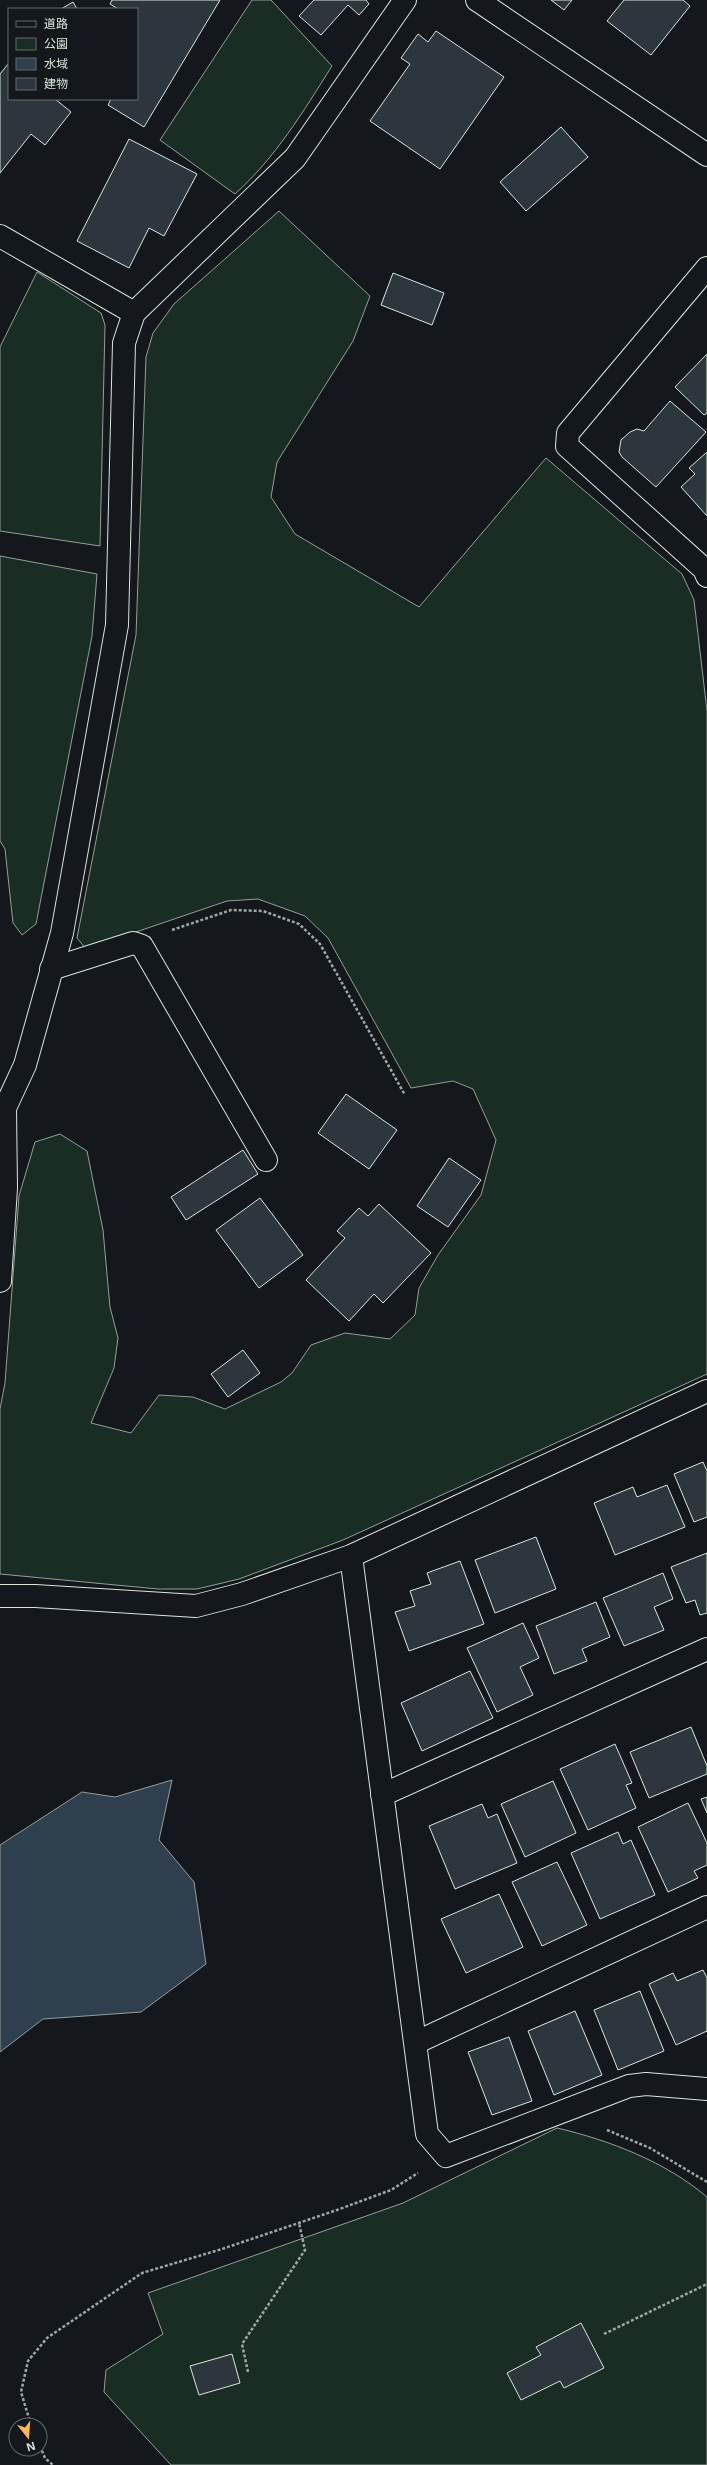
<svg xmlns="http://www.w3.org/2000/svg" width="707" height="2465" viewBox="0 0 707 2465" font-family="'Noto Sans','Noto Sans JP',sans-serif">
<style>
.green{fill:#1a2d24;stroke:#939e99}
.water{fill:#2f3f4d;stroke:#939e99}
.building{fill:#2c363c;stroke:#d8e6dc}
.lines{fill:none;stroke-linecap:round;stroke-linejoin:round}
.minor-casing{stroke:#d8e6dc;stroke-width:24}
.tertiary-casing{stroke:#d8e6dc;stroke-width:24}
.path{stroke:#9da8a2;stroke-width:2.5;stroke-dasharray:3 2;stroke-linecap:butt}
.minor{stroke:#14181c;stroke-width:22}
.tertiary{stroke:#14181c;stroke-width:22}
</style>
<rect width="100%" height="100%" fill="#14181c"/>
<path class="green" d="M252,0H271L332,66C303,112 276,157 235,194L160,140Z
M279,211L370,296L353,341L277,462L271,497L295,534L419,607L546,458L682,574L694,600L707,711V1374L343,1540L239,1579L197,1589H158L0,1574V1409L5,1383L19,1196L35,1142L60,1134L87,1151L103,1230L110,1307L118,1338L114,1368L91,1423L131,1433L159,1395L193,1397L225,1409L281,1382L292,1373L311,1345L345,1333L390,1339L415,1315L419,1288L438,1255L481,1195L496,1140L473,1089L453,1081L411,1088L328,938L305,916L258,899L227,901L86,949L77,938L136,635L146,357L153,333L174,304Z
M37,272L101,313L105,325L100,546L0,531V347Z
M0,556L97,574L92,636L36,924L22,935L13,923L5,849L0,841Z
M557,2128C609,2140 666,2162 707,2197V2465H171L104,2392L106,2370L163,2334L148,2293L403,2203Z"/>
<path class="water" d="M172,1780L159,1840L194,1882L206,1964L141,2012L43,2019L0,2052V1845L82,1792L115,1797Z"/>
<path class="building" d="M112,0H220L144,127L108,105L111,99H137V9H118L110,4Z
M314,0H366L369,4L359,15L348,5L321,35L299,16Z
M551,0H572L564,10Z
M624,0H683L690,6L651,55L607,21Z
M73,2L77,9H61Z
M436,31L504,77L440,169L370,121L410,64L401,58L418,34L428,42Z
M9,63V99H55L71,112L45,145L31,134L0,173V74Z
M561,127L588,157L526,211L500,182Z
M129,139L197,174L164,236L149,228L129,268L77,241Z
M393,273L444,293L432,325L381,305Z
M707,354V413L704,415L675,387Z
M670,401L706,432L656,487L622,457L619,452L621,440L630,432L637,429L644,431Z
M707,452V516L681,487L695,474L689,468Z
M346,1094L397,1130L369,1169L318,1133Z
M243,1150L258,1174L186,1220L171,1197Z
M449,1158L481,1180L448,1227L417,1206Z
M260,1198L303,1255L259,1288L216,1230Z
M379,1204L431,1253L383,1303L374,1294L349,1321L306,1280L345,1238L337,1231L359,1208L368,1216Z
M243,1350L260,1373L228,1397L211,1374Z
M703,1462L707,1471V1517L694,1522L674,1474Z
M667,1485L685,1527L615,1555L594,1503L633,1487L637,1497Z
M536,1537L556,1589L495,1613L475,1560Z
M707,1553V1613L700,1615L695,1600L686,1603L671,1567Z
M460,1561L484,1624L409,1651L395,1612L415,1606L410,1591L431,1584L427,1573Z
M663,1573L673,1599L654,1607L664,1630L624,1646L603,1598Z
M596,1602L610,1637L582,1649L587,1661L554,1674L536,1626Z
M523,1623L539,1658L520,1667L533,1695L497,1712L467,1648Z
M470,1671L493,1718L422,1751L401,1703Z
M691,1727L707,1766V1774L649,1798L630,1752Z
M615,1744L632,1783L626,1785L636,1808L588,1830L560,1769Z
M553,1781L576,1833L525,1857L501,1804Z
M707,1797V1813L701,1799Z
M688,1803L707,1843V1865L694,1871L698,1878L668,1892L638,1827Z
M482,1804L488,1818L497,1814L517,1863L455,1889L429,1826Z
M618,1832L623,1844L631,1840L655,1895L600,1919L571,1853Z
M557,1862L587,1925L542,1946L512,1882Z
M499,1894L523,1947L466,1973L441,1919Z
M703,1970L707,1978V2031L676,2045L649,1984L673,1973L677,1981Z
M640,1991L664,2051L618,2070L594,2010Z
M575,2011L602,2075L554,2095L528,2031Z
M509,2037L532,2101L492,2115L468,2052Z
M581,2323L604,2368L564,2388L560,2381L521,2400L507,2373L541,2355L536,2347Z
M232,2354L240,2383L199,2395L190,2366Z"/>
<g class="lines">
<defs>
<path id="minor" d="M477,0L707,155
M0,236L134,313
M707,268L568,433L567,446L704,569L707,576
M51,969L133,943L142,946L266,1160
M0,1281L6,1188L5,1108
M351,1556L427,2134L446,2156L629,2086L646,2084L707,2089
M0,1596H35L196,1606L242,1594L351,1556L707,1391
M382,1795L707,1649
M415,2043L707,1907"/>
<path id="tertiary" d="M0,1112L5,1108L25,1065L62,933L117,625L124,343L134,313L295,158L405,0"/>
</defs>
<use href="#minor" class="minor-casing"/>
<use href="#tertiary" class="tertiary-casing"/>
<path class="path" d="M172,930L231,910L263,911L299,924L320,944L405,1095
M607,2130L650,2148L707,2182
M604,2334L707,2284
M248,2372L242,2344L305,2250L299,2223
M31,2425L21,2392L28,2361L47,2338L142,2273L222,2249L337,2210L391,2190L418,2173
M40,2446L45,2458L53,2465"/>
<use href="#minor" class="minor"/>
<use href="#tertiary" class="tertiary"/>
</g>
<rect x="8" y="8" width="130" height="92" fill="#14181c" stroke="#626a69"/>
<rect x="16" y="21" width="20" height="6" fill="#14181c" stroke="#626a69"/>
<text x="44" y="28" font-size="12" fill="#d8e6dc">道路</text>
<rect x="16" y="38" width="20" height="12" fill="#1a2d24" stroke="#626a69"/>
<text x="44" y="48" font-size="12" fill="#d8e6dc">公園</text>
<rect x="16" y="58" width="20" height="12" fill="#2f3f4d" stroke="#626a69"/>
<text x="44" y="68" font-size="12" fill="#d8e6dc">水域</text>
<rect x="16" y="78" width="20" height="12" fill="#2c363c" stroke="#626a69"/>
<text x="44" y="88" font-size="12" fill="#d8e6dc">建物</text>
<g transform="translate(28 2437) rotate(163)"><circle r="19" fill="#14181c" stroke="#626a69"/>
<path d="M0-3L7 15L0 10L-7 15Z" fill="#ffb74d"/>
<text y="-6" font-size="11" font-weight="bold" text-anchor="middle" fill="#d8e6dc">N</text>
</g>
</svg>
